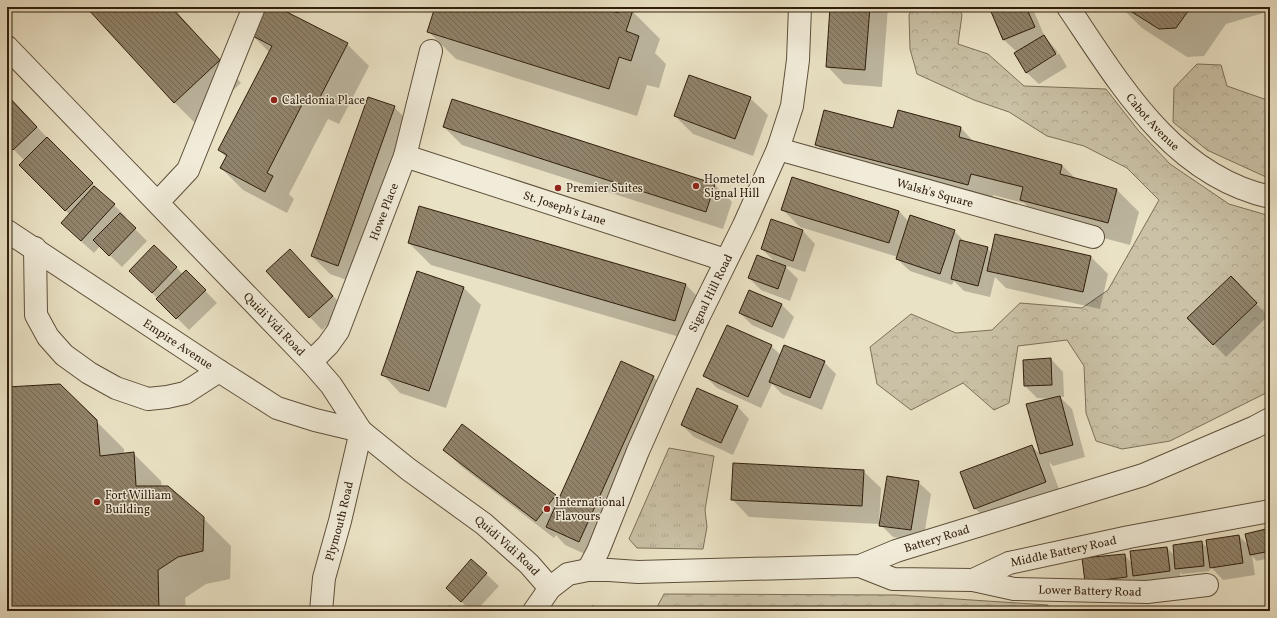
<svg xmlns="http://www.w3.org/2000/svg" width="1277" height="618" viewBox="0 0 1277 618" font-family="Vollkorn,serif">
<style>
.grass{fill:url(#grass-tufts);stroke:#7d7059}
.forest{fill:url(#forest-crowns);stroke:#7d7059}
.shadow{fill:#0003}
.building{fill:url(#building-back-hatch);stroke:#301e0c}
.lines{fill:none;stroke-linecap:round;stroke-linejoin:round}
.minor-casing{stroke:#5e4f3a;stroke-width:24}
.minor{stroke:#f1ecd9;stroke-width:22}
.poi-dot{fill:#8f2418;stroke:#f1ecd9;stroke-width:1.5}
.labels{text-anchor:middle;stroke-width:3;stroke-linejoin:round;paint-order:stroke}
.poi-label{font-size:12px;fill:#301e0c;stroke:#f1ecd9;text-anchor:start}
.street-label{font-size:12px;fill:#301e0c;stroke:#f1ecd9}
</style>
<defs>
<pattern id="grass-tufts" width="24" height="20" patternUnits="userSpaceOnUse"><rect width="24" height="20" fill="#cac1a6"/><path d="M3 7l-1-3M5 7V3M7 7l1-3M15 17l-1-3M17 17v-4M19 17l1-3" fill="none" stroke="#aea58e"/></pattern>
<pattern id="forest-crowns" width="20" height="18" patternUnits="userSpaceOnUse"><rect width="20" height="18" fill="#cac1a6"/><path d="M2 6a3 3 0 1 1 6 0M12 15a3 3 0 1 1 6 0" fill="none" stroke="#aea58e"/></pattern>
<pattern id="building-back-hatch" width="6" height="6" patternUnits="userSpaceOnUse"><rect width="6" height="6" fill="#91846c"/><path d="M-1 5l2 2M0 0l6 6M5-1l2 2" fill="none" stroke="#776b57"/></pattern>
</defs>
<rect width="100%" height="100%" fill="#eae2c5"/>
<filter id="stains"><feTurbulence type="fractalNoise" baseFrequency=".005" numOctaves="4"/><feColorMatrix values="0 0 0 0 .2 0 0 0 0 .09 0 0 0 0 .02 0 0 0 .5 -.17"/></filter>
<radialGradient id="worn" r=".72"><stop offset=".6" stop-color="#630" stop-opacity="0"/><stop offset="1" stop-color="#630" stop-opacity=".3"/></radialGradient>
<path class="grass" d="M669,448L714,456L705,510L707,527L703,549L637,548L629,539Z
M664,594L895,595L1048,605L1049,611H655Z"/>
<path class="forest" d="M917,7H959L962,15L958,44L988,54L1024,86L1106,89L1138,130L1170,164L1229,204L1270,216V391L1170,441L1122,449L1096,441L1086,413L1084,366L1067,340L1018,346L1009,403L994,410L963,383L911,410L877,384L870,347L911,314L956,333L992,330L1020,303L1082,308L1108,290L1159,200L1127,168L1084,146L1047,136L1009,112L974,100L917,74L910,49L909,14Z
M1197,64L1221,65L1227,86L1270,101V178L1266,177L1207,150L1173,122L1174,88Z"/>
<path class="shadow" d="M87,7H172L241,83L196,124L174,102Z
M267,7H275L347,44L369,66L339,124L328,119L289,194L294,199L287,213L243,190L221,168L227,158L219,150L270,53L252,35Z
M436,7H596L619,14L632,11L660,39L655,53L666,64L659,88L647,85L637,116L456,59L428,31Z
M831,7H888L882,87L844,84L827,66Z
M990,7H1032L1045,37L1058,52L1028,70V72L1059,53L1067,67L1039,84L1026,72L1017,52L1004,40Z
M1121,7H1270V11L1226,24L1204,56L1187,57L1142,28Z
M7,95L55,146L126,217L125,219L147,241L122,267L100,246L94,253L74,235L70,215L20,165L24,160L7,143Z
M750,98L768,115L753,156L693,134L675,116Z
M394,107L412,125L355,283L330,274L312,256Z
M444,127L715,185L732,202L723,229L462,145Z
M961,128L975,143L1062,165L1076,179L1117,190L1139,212L1130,245L1043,222L1024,203L993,195L990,206L838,166L816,144L894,129Z
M420,207L686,285L708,307L697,342L431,265L409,243Z
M783,210L899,211L909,222L954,231L966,243L987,248L992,253L1090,256L1108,274L1100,309L1006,288L995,277L990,297L964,291L954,281L952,285L910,271L897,259L898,257L800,227Z
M772,220L803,231L815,244L805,272L784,265L798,279L790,301L761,290L749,278L776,263L762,249Z
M154,246L183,274L186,271L217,303L189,330L142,283Z
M303,263L345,309L322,330L267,272Z
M464,288L481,305L446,408L400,393L383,375Z
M1243,290L1268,316L1226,357L1189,318Z
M750,291L782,305L794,317L784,339L752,325L740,313Z
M771,346L781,355L824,362L836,374L822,410L782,394L772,384L761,408L717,388L705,376Z
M1051,359L1063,372L1064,397H1060L1072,409L1085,457L1053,466L1049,462L1063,500L992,526L975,508L1032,446L1041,455L1028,405L1052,399L1037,398L1025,386L1024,360Z
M653,377L671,394L596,559L565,545L556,535L554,538L462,467L444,450L555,496L560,501Z
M7,388L96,421L124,449V454L133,453L161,481L162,487L203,518L231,546L230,579L206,584L185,598L186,611H7Z
M737,406L749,419L733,455L694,437L682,425Z
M863,471L881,488L879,524L749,517L732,499Z
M918,482L931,494L923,542L893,537L881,525Z
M1270,530V558L1257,561L1252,556L1255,575L1223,580L1209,565L1210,571L1182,574L1180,572L1181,583L1146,588L1138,579L1139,589L1086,581L1124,555L1132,563L1167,548L1175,556L1201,542L1209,549L1239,536L1249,546Z
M471,560L499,586L476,611H471L447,588Z"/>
<path class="building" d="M86,7H171L220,60L174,103Z
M266,7H277L348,43L317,103L306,97L267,173L273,176L265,192L220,168L227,155L218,150L272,46L251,35Z
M435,7H600L618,13L620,7H622L633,10L626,31L639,36L631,61L619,57L609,89L427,32Z
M830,7H870L865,70L826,67Z
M989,7H1026L1035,27L1003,40Z
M1124,7H1191L1176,28L1159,29Z
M1044,35L1056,54L1026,73L1014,53Z
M689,75L751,97L735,139L674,116Z
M7,95L37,127L13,150L7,144Z
M368,97L395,106L338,266L311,256Z
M452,99L715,184L706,212L443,127Z
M824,110L893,128L898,110L961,127L959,137L1062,165L1060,174L1117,189L1108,223L1020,200L1023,187L971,174L968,185L815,145Z
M47,137L93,183L65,211L19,165Z
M792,177L899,211L889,243L781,210Z
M94,186L115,204L81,241L61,223Z
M419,206L686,284L675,321L408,243Z
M120,213L136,228L109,256L93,240Z
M910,215L955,230L940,274L896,259Z
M771,219L803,230L793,261L761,249Z
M995,234L1091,256L1083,292L987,271Z
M960,240L988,247L978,286L951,279Z
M154,245L177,267L152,293L129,271Z
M290,249L333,296L309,318L266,271Z
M757,255L786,266L778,289L748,278Z
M186,270L206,290L176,319L156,299Z
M417,271L464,287L429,391L381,375Z
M1231,276L1257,303L1213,345L1187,318Z
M749,290L782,304L772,327L739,313Z
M727,325L772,345L748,397L703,376Z
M784,345L825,361L810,398L769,382Z
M1051,358L1052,385L1024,386L1023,360Z
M621,361L654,376L579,542L546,527Z
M60,384L97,420L100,456L134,452L136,486H168L204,517L203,551L178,557L158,570L159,611H7V387Z
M697,388L738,406L721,443L681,425Z
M1060,396L1073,445L1040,454L1026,404Z
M462,424L556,495L536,521L443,450Z
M1032,445L1046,482L974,509L960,472Z
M733,463L864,470L862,506L731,500Z
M887,476L919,481L911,530L879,526Z
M1270,528V551L1250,555L1245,534Z
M1239,535L1243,563L1210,568L1206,540Z
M1202,541L1204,566L1175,569L1173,545Z
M1167,547L1170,571L1133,576L1130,551Z
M1125,554L1127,577L1085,582L1082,558Z
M471,559L487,573L461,602L446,588Z
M449,606L475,611H448Z
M592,606L617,611H589Z"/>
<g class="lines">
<defs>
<g id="minor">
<path id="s1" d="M1068,7C1120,84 1172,175 1270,197"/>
<path id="s2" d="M7,47L311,362L331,385L361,431L408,469L484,524L529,564L550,588"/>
<path id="s3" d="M778,149L1093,237"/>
<path id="s4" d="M405,156L725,260"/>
<path d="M158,202L188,170L254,7"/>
<path id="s5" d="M7,231L219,371L277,408L315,420L361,431"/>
<path d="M35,248L36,315L48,337L64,355L89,373L116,388L148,399L167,397L185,393L219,371"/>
<path id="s6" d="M311,362L328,345L338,331L405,156L431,51"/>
<path id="s7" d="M860,566L893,579L973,580L1009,563L1129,537L1270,511"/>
<path id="s8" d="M588,570L598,551L638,451L666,388L699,316L744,225L778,149L792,106L798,60L800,7"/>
<path id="s9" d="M973,580L1014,589L1147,592L1207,585"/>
<path id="s10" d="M321,611L324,578L340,521L361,431"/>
<path id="s11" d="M534,611L550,588L568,574L588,570H609L638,572L860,566L896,551L1143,475L1255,427L1270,419"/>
</g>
</defs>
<use href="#minor" class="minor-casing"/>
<use href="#minor" class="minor"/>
</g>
<g class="poi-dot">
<circle cx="274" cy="100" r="4"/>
<circle cx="696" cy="186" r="4"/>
<circle cx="558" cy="188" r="4"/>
<circle cx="97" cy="502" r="4"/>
<circle cx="547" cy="509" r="4"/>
</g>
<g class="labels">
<g class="poi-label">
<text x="282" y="104">Caledonia Place</text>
<text x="704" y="183">Hometel on<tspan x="704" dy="14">Signal Hill</tspan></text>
<text x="566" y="192">Premier Suites</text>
<text x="105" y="499">Fort William<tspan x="105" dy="14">Building</tspan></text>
<text x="555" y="506">International<tspan x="555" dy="14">Flavours</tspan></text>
</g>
<g class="street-label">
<text dy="4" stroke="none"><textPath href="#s1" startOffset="143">Cabot Avenue</textPath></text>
<text dy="4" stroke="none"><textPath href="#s3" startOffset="163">Walsh's Square</textPath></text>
<text dy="4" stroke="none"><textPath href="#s4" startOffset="168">St. Joseph's Lane</textPath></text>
<text dy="4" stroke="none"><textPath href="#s6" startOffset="169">Howe Place</textPath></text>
<text dy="4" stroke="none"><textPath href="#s8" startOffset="303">Signal Hill Road</textPath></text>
<text dy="4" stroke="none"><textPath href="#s2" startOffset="385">Quidi Vidi Road</textPath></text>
<text dy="4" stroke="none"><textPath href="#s5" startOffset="205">Empire Avenue</textPath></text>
<text dy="4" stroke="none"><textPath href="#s10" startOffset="92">Plymouth Road</textPath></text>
<text dy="4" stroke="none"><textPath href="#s11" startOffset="425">Battery Road</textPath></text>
<text dy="4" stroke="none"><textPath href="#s2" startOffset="709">Quidi Vidi Road</textPath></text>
<text dy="4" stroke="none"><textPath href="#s7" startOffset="211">Middle Battery Road</textPath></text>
<text dy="4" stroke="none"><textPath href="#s9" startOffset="118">Lower Battery Road</textPath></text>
</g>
</g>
<rect width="1277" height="618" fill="none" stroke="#eae2c5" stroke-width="24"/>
<rect x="8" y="8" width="1261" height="602" fill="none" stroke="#301e0c" stroke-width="2"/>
<rect x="12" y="12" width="1253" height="594" fill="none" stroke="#301e0c"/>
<rect width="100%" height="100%" filter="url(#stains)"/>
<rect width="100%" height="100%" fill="url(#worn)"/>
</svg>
